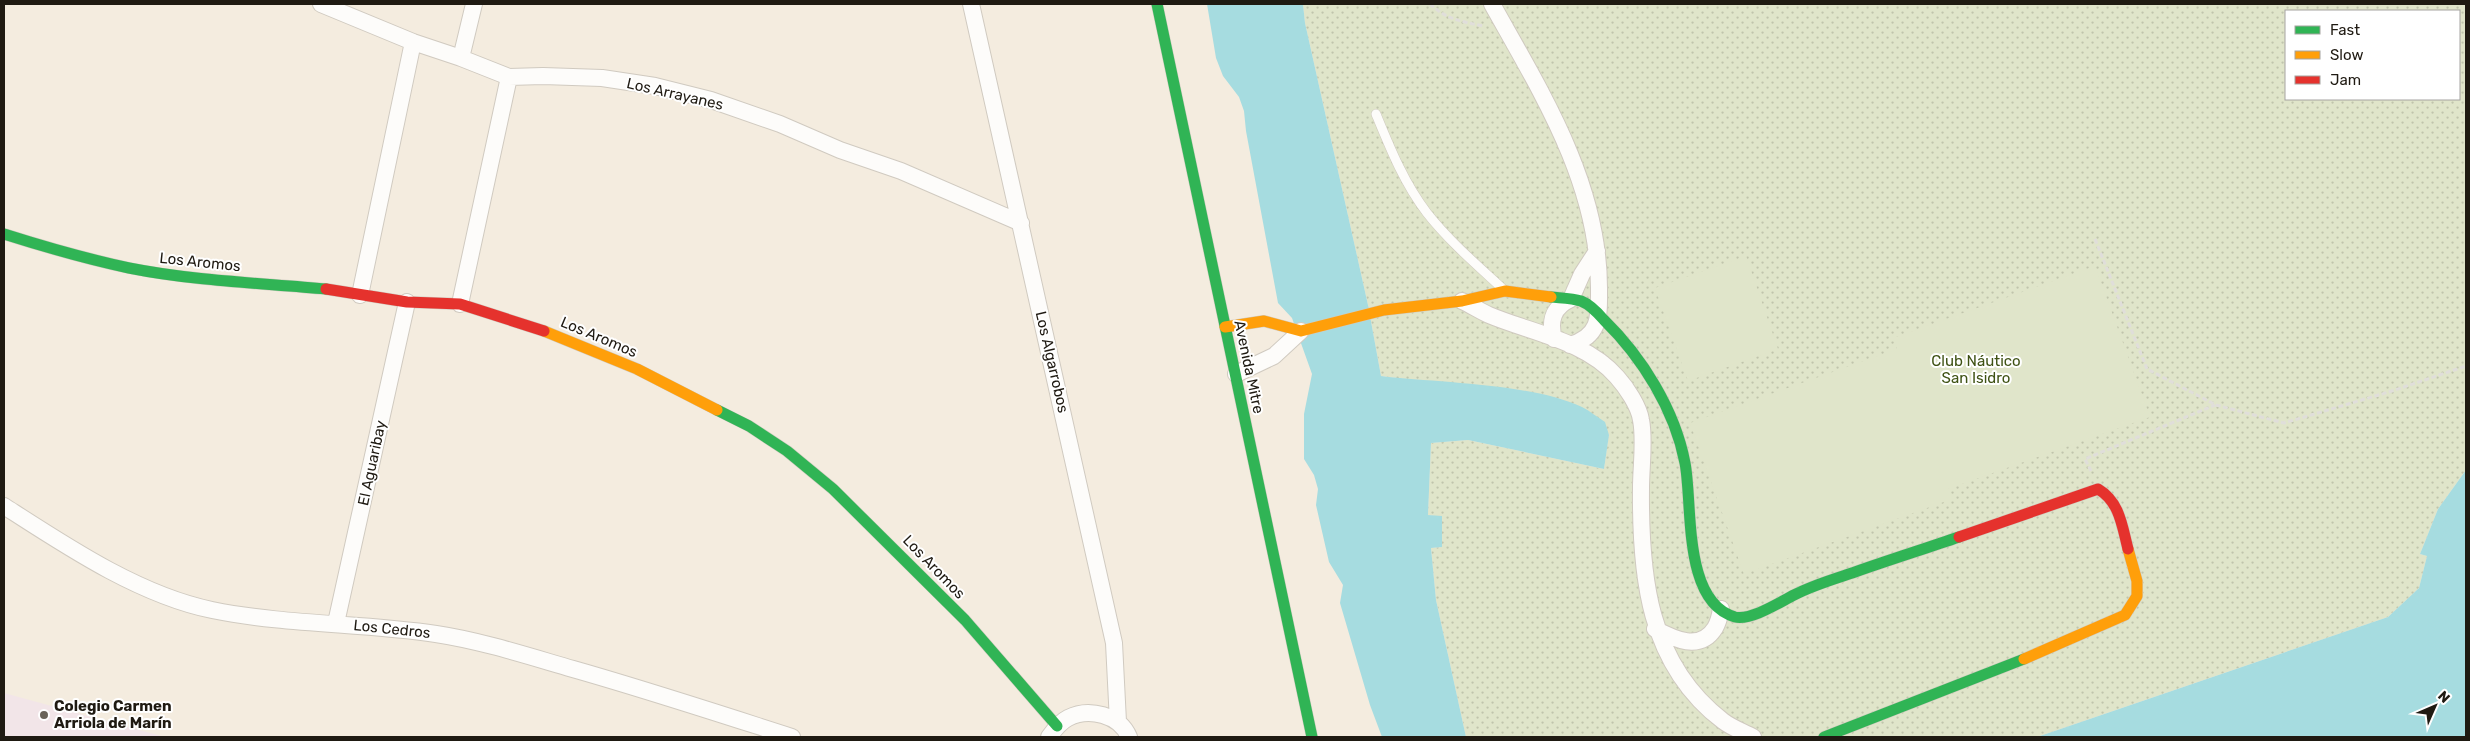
<svg xmlns="http://www.w3.org/2000/svg" width="2470" height="741" viewBox="0 0 2470 741" font-family="Rubik,sans-serif">
<style>
.education{fill:#f2e5e8}
.park{fill:url(#park-dots);fill-rule:evenodd}
.garden{fill:#e0e5ca}
.water{fill:#a6dce0}
.lines{fill:none;stroke-linecap:round;stroke-linejoin:round}
.lane-casing{stroke:#d0cac0;stroke-width:10}
.street-casing{stroke:#d0cac0;stroke-width:18}
.fast-casing{stroke:#d0cac0;stroke-width:12}
.slow-casing{stroke:#d0cac0;stroke-width:12}
.jam-casing{stroke:#d0cac0;stroke-width:12}
.path{stroke:#e0deda;stroke-width:3;stroke-dasharray:5 2.5;stroke-linecap:butt}
.lane{stroke:#fdfcfa;stroke-width:9}
.street{stroke:#fdfcfa;stroke-width:16}
.fast{stroke:#30b455;stroke-width:11}
.slow{stroke:#ff9f0a;stroke-width:11}
.jam{stroke:#e5322d;stroke-width:11}
.poi-dot{fill:#6a645a;stroke:#fff;stroke-width:2}
.labels{text-anchor:middle;stroke-width:4;stroke-linejoin:round;paint-order:stroke}
.street-label{font-size:15px;fill:#1f1a12;stroke:#fff}
.park-label{font-size:15px;fill:#3f5214;stroke:#fff}
.poi-label{font-size:15px;font-weight:bold;fill:#1f1a12;stroke:#fff;text-anchor:start}
</style>
<defs>
<pattern id="park-dots" width="8" height="8" patternUnits="userSpaceOnUse" patternTransform="scale(1.25)"><rect width="8" height="8" fill="#e0e5ca"/><path d="M2 2h.1M6 6h.1" fill="none" stroke="#c0c4ac" stroke-width="1.8" stroke-linecap="round"/></pattern>
</defs>
<rect width="100%" height="100%" fill="#f4ecdf"/>
<path class="education" d="M4,693L165,737H4Z"/>
<path class="park" d="M1303,4H2466V470L2438,509L2420,554L2427,556L2419,588L2388,617L2037,737H1466L1436,600L1431,548L1442,547V517L1428,515L1431,443L1468,440L1604,469L1609,434L1429,382L1381,376L1368,305L1305,23ZM2286,11H2459V99H2286Z"/>
<path class="garden" d="M1746,256L1778,349L1688,381L1655,288Z
M2095,266L2150,417L1948,489L1952,499L1744,574L1690,423L1897,349L1893,338Z"/>
<path class="water" d="M1207,4H1303L1305,23L1368,305L1381,376C1440,383 1529,383 1582,407C1590,411 1597,417 1605,422L1609,435L1604,469L1468,440L1431,443L1428,515L1442,516V547L1431,548L1436,600L1466,737H1382L1370,705L1340,603L1343,585L1329,562L1316,505L1318,489L1314,475L1304,459V414L1312,374L1292,318L1278,303L1246,131L1244,111L1239,97L1223,76L1216,58Z
M2466,470V737H2037L2388,617L2419,588L2427,556L2420,554L2438,509Z"/>
<g class="lines">
<defs>
<path id="lane" d="M1376,114C1390,148 1404,183 1427,213C1449,241 1477,265 1503,289"/>
<path id="street" d="M321,4L413,42L461,58L509,77L543,76L602,78L655,86L711,100L780,124L840,150L901,171L1021,223
M971,4L1114,643L1118,722
M1492,4C1541,92 1599,183 1599,288C1599,316 1601,336 1570,345
M461,58L474,4
M360,295L413,42
M1462,301C1471,305 1480,311 1489,315C1532,333 1586,341 1617,377C1626,387 1639,406 1641,420C1645,440 1641,467 1641,488C1640,575 1648,664 1723,721C1732,728 1744,732 1753,737
M460,304L509,77
M1554,339C1549,321 1553,307 1571,299L1582,274L1597,251
M1236,374L1274,356L1301,331
M4,506C66,546 139,595 212,610C286,625 362,623 436,634C482,641 528,656 573,669C647,690 720,714 792,737
M336,623L407,302
M1655,629C1674,639 1700,652 1715,628C1718,623 1720,615 1721,609
M1049,737C1054,730 1060,722 1068,718C1089,707 1120,715 1129,737"/>
<path id="fast" d="M1157,4L1312,737
M4,234C45,247 87,259 129,268C194,281 261,283 326,289
M1551,297C1560,298 1572,298 1581,301C1589,304 1598,313 1604,320C1642,357 1675,410 1685,463C1693,504 1682,602 1735,617C1751,621 1780,602 1794,595C1813,585 1834,579 1855,572C1889,560 1924,549 1959,537
M717,410L749,426L787,451L833,489L965,620L1057,726
M1824,737L2024,659"/>
<path id="slow" d="M1225,327L1264,321L1301,331L1384,310L1462,301L1505,291L1551,297
M544,331L637,369L717,410
M2024,659L2125,615L2137,596V581L2128,549"/>
<path id="jam" d="M326,289L407,302L460,304L544,331
M1959,537L2098,489C2120,502 2122,526 2128,549"/>
</defs>
<use href="#lane" class="lane-casing"/>
<use href="#street" class="street-casing"/>
<use href="#fast" class="fast-casing"/>
<use href="#slow" class="slow-casing"/>
<use href="#jam" class="jam-casing"/>
<path class="path" d="M1430,4C1446,19 1462,22 1484,26
M2095,239L2147,369L2216,405L2284,423L2392,391L2466,366
M2091,471L2085,459L2215,405"/>
<use href="#lane" class="lane"/>
<use href="#street" class="street"/>
<use href="#fast" class="fast"/>
<use href="#slow" class="slow"/>
<use href="#jam" class="jam"/>
</g>
<circle class="poi-dot" cx="44" cy="715" r="5"/>
<g class="labels">
<g class="street-label">
<text transform="translate(675 94) rotate(13)" y="5">Los Arrayanes</text>
<text transform="translate(200 262) rotate(6)" y="5">Los Aromos</text>
<text transform="translate(599 337) rotate(23)" y="5">Los Aromos</text>
<text transform="translate(1052 362) rotate(77)" y="5">Los Algarrobos</text>
<text transform="translate(1249 367) rotate(78)" y="5">Avenida Mitre</text>
<text transform="translate(372 463) rotate(-78)" y="5">El Aguaribay</text>
<text transform="translate(934 567) rotate(46)" y="5">Los Aromos</text>
<text transform="translate(392 629) rotate(6)" y="5">Los Cedros</text>
</g>
<g class="park-label">
<text x="1976" y="366">Club Náutico<tspan x="1976" dy="17">San Isidro</tspan></text>
</g>
<g class="poi-label">
<text x="54" y="711">Colegio Carmen<tspan x="54" dy="17">Arriola de Marín</tspan></text>
</g>
</g>
<rect width="2470" height="741" fill="none" stroke="#1f1a12" stroke-width="10"/>
<rect x="2285" y="10" width="175" height="90" fill="#ffffff" stroke="#a5a3a0"/>
<rect x="2295" y="26" width="25" height="8" fill="#30b455" stroke="#a5a3a0"/>
<text x="2330" y="35" font-size="15" fill="#1f1a12">Fast</text>
<rect x="2295" y="51" width="25" height="8" fill="#ff9f0a" stroke="#a5a3a0"/>
<text x="2330" y="60" font-size="15" fill="#1f1a12">Slow</text>
<rect x="2295" y="76" width="25" height="8" fill="#e5322d" stroke="#a5a3a0"/>
<text x="2330" y="85" font-size="15" fill="#1f1a12">Jam</text>
<g transform="translate(2435 706) rotate(45)" stroke="#ffffff" stroke-width="4" paint-order="stroke">
<path d="M0-4L9 19L0 12L-9 19Z" fill="#1f1a12"/>
<text y="-8" font-size="14" font-weight="bold" text-anchor="middle" fill="#1f1a12">N</text>
</g>
</svg>
